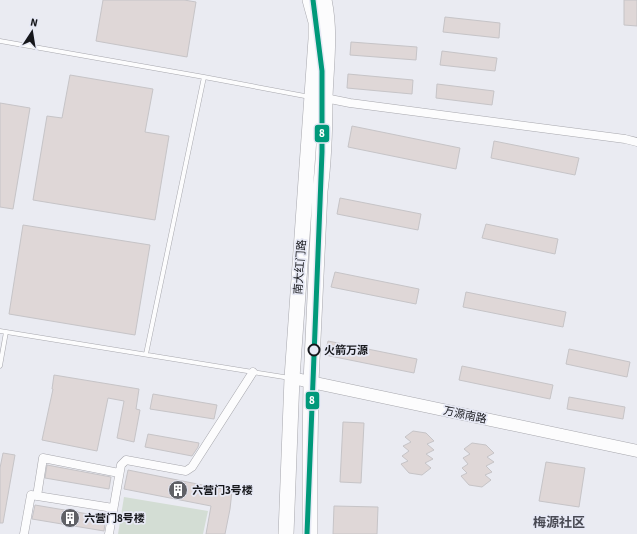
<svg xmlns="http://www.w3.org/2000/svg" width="637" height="534" viewBox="0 0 637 534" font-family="'Source Sans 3','Noto Sans SC',sans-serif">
	<rect width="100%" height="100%" fill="#eaebf2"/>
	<path fill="#d3ddd4" d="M124 497 208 511 203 534H118Z"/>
	<path fill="#dfd7d7" stroke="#c6c4c7" d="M103 0H184L196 2 187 57 96 41Z
		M624 0H637V26L624 25Z
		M445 17 500 23 499 38 443 32Z
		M351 42 417 47 416 60 350 55Z
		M442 51 497 58 495 71 440 65Z
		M348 74 413 80 412 94 347 88Z
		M70 75 153 89 145 132 169 136 155 220 33 200 47 116 62 118Z
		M437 84 494 91 492 105 436 98Z
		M0 103 30 108 13 209 0 207Z
		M352 126 460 148 456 169 348 147Z
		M494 141 579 158 575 175 491 158Z
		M340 198 421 214 418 230 337 214Z
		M486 224 558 239 555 254 482 238Z
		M23 225 150 245 135 335 9 314Z
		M335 272 419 289 416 304 331 287Z
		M466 292 566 312 563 327 463 307Z
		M328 341 417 359 414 373 325 355Z
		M569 349 630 362 627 377 566 364Z
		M462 366 553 385 550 399 459 380Z
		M54 375 139 389 136 409 140 410 134 442 117 438 124 401 108 398 97 451 42 440 53 389H52Z
		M153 394 217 405 214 419 150 409Z
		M569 397 625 407 623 419 567 409Z
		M343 422 364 423 361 483 340 482Z
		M413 431 426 433 434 441 427 444 434 450 426 454 433 459 425 463 431 468 422 475 409 473 401 464 408 461 402 456 409 451 403 446 411 442 405 437Z
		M148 434 199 443 198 447 192 456 145 447Z
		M472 443 486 445 494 453 487 457 494 462 486 466 492 472 485 475 491 480 482 487 469 485 461 476 467 473 462 468 468 464 463 458 470 454 464 449Z
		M3 453 15 455 3 523H0V468Z
		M546 462 585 468 579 507 539 501Z
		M47 465 111 477 109 489 45 478Z
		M128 470 232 491 230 509 225 534H206L211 506 124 489Z
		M35 505 106 517 104 531 32 519Z
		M334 506 378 507 377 534H333Z"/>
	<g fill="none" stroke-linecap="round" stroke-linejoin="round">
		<defs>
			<path id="lane" d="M0 41 204 77 146 354
				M204 77 310 97
				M0 331 290 378
				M0 366 6 332"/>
			<path id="street" d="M325 98 350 103 625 139 637 142
				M37 496 43 458 119 473
				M24 534 31 495 113 508
				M109 534 121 465 126 460 186 471 192 467 253 372"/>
			<path id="secondary" d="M292 378 637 451"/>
			<path id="highway" d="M286 534 292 378 316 39V22L310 0
				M310 534V451L311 382 320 191C324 160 325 129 325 98 326 66 331 32 324 0"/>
		</defs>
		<use href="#lane" stroke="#a7a7ad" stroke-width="5"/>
		<use href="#street" stroke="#a7a7ad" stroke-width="9"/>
		<use href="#secondary" stroke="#a7a7ad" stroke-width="13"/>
		<use href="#highway" stroke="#a7a7ad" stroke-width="16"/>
		<use href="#lane" stroke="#fcfcfd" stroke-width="4"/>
		<use href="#street" stroke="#fcfcfd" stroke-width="8"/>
		<use href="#secondary" stroke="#fcfcfd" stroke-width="12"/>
		<use href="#highway" stroke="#fcfcfd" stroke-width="15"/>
		<defs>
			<path id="metro-1" d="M307 534 322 152V71L313 0"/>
		</defs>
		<use href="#metro-1" stroke="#e7e9f5" stroke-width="8"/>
		<use href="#metro-1" stroke="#00997a" stroke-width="5"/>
	</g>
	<defs>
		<symbol id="building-disc" viewBox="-11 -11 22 22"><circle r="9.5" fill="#606166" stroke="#e7e9f5"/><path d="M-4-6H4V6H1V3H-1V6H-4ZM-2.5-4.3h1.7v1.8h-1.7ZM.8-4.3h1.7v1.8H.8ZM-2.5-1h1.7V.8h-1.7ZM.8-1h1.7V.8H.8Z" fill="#fff"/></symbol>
	</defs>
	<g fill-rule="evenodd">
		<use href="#building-disc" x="167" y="479" width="22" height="22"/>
		<use href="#building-disc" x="59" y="507" width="22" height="22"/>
	</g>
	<circle fill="#e7e9f5" stroke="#16171b" stroke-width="2" cx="314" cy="350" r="5.5"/>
	<g text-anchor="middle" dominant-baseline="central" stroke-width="3.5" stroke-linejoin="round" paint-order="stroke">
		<g font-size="11" fill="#16171b" stroke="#e7e9f5">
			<text transform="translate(300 267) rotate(-86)">南大红门路</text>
			<text transform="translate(465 415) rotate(12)">万源南路</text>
		</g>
		<g font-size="11" font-weight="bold" fill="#16171b" stroke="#e7e9f5" text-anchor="start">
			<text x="324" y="350">火箭万源</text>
		</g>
		<g font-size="11" font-weight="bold" fill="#16171b" stroke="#e7e9f5" text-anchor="start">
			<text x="192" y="490">六营门3号楼</text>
			<text x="84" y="518">六营门8号楼</text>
		</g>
		<g font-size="13" font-weight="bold" fill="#484953" stroke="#e7e9f5">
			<text x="559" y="523">梅源社区</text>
		</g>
	</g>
	<g stroke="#e7e9f5" stroke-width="1.5">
		<rect x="314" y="124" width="16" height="19" rx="4" fill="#00997a"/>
		<rect x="305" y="391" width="15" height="19" rx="4" fill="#00997a"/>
	</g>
	<g font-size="11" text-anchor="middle" font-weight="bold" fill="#fff">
		<text x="322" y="137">8</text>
		<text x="312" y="404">8</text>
	</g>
	<g transform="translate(32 32) rotate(12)" stroke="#e7e9f5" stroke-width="3" paint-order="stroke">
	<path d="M0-3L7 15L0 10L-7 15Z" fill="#16171b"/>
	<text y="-6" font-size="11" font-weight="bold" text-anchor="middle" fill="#16171b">N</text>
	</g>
</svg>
